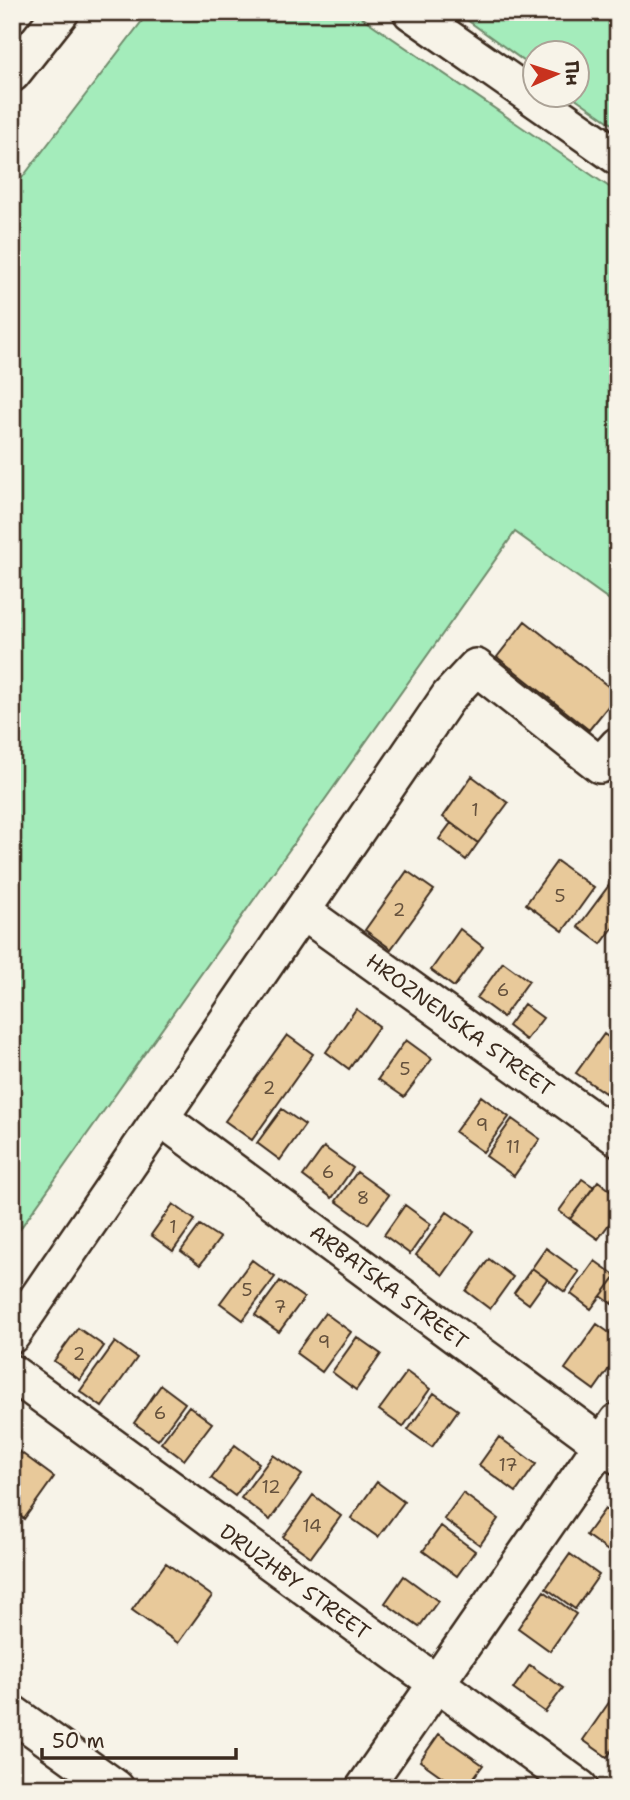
<svg xmlns="http://www.w3.org/2000/svg" width="630" height="1800" viewBox="0 0 630 1800" font-family="'Shantell Sans',sans-serif">
	<rect width="100%" height="100%" fill="#f7f3e8"/>
	<filter id="ink" filterUnits="userSpaceOnUse"><feTurbulence type="fractalNoise" baseFrequency=".0143" numOctaves="2"/><feDisplacementMap in="SourceGraphic" scale="14" xChannelSelector="R" yChannelSelector="G"/><feConvolveMatrix kernelMatrix="1 2 1 2 8 2 1 2 1" color-interpolation-filters="sRGB"/></filter>
	<g filter="url(#ink)">
		<path fill="#a4ecbb" stroke="#708b6c" stroke-width="2" d="M149 12H354L618 193V606L515 532 12 1240V191Z
			M456 12H618V128L571 95 578 94V52H536L535 69Z"/>
		<path fill="#e8c99a" stroke="#3b2a1e" stroke-width="2" d="M525 621 618 694 589 730 497 657Z
			M472 776 508 803 478 843 443 817Z
			M451 823 478 843 466 860 439 839Z
			M557 861 594 888 563 931 526 904Z
			M407 871 434 890 391 949 365 930Z
			M610 884 618 890V921L601 944 578 927Z
			M460 929 483 947 454 987 431 970Z
			M503 962 529 981 503 1017 477 998Z
			M524 1004 543 1018 526 1040 508 1026Z
			M356 1009 379 1026 349 1069 326 1052Z
			M604 1034 618 1044V1075L605 1093 576 1073Z
			M287 1035 313 1054 252 1140 225 1121Z
			M406 1040 432 1059 404 1097 378 1079Z
			M481 1096 509 1117 483 1152 455 1132Z
			M282 1109 305 1125 280 1160 257 1143Z
			M512 1119 540 1139 514 1176 486 1156Z
			M324 1147 353 1168 332 1198 303 1176Z
			M357 1172 389 1195 368 1224 336 1201Z
			M582 1179 594 1187 570 1219 559 1211Z
			M598 1181 618 1196V1212L598 1239 570 1219Z
			M173 1204 195 1220 173 1251 151 1235Z
			M405 1205 431 1224 410 1254 384 1235Z
			M447 1212 474 1231 443 1275 416 1255Z
			M200 1225 220 1238 200 1265 181 1251Z
			M546 1248 579 1272 565 1292 532 1268Z
			M489 1259 513 1277 490 1309 466 1291Z
			M252 1260 275 1277 243 1320 220 1303Z
			M595 1261 616 1276 591 1309 571 1294Z
			M532 1268 547 1279 529 1304 514 1293Z
			M616 1276 618 1295 612 1304 601 1296Z
			M280 1281 304 1298 279 1332 255 1315Z
			M325 1313 351 1332 322 1372 296 1353Z
			M597 1324 618 1339V1356L594 1390 565 1369Z
			M78 1328 104 1346 80 1380 54 1361Z
			M357 1337 381 1354 356 1390 332 1372Z
			M115 1342 137 1358 102 1407 80 1391Z
			M407 1372 430 1389 403 1427 379 1410Z
			M161 1385 185 1403 158 1440 134 1423Z
			M434 1393 458 1410 432 1447 408 1430Z
			M189 1406 212 1423 184 1460 161 1443Z
			M499 1437 536 1464 516 1492 479 1465Z
			M235 1445 259 1463 235 1496 211 1478Z
			M12 1446 54 1477 24 1519 12 1510Z
			M273 1455 302 1475 270 1520 241 1498Z
			M377 1482 404 1502 378 1537 351 1518Z
			M463 1493 498 1519 480 1545 444 1519Z
			M313 1495 341 1516 311 1557 283 1537Z
			M605 1509 618 1518V1558L586 1535Z
			M441 1526 475 1551 457 1576 423 1551Z
			M570 1554 599 1575 575 1609 546 1588Z
			M166 1563 212 1596 178 1643 132 1610Z
			M404 1576 438 1601 419 1627 385 1603Z
			M544 1591 576 1614 550 1651 518 1628Z
			M530 1665 563 1688 545 1712 513 1689Z
			M610 1701 618 1706V1742L607 1757 583 1740Z
			M439 1734 483 1765 466 1788H458L420 1761Z"/>
		<g fill="none" stroke-linecap="round" stroke-linejoin="round">
			<defs>
				<path id="minor" d="M411 12 618 157
					M12 74 61 12
					M302 911 618 1138
					M161 1118 618 1456
					M12 1335 449 696 476 667 600 765 618 745
					M12 1373 580 1788
					M12 1713 116 1788
					M364 1788 618 1421"/>
			</defs>
			<use href="#minor" stroke="#3b2a1e" stroke-width="40"/>
			<use href="#minor" stroke="#f7f3e8" stroke-width="35"/>
		</g>
	</g>
	<g text-anchor="middle" dominant-baseline="central" stroke-width="5" stroke-linejoin="round" paint-order="stroke">
		<g font-size="18" fill="#66523d">
			<text x="475" y="810">1</text>
			<text x="560" y="896">5</text>
			<text x="399" y="910">2</text>
			<text x="503" y="990">6</text>
			<text x="405" y="1069">5</text>
			<text x="269" y="1088">2</text>
			<text x="482" y="1125">9</text>
			<text x="513" y="1147">11</text>
			<text x="328" y="1172">6</text>
			<text x="363" y="1198">8</text>
			<text x="173" y="1227">1</text>
			<text x="247" y="1290">5</text>
			<text x="280" y="1307">7</text>
			<text x="324" y="1342">9</text>
			<text x="79" y="1354">2</text>
			<text x="160" y="1413">6</text>
			<text x="508" y="1465">17</text>
			<text x="271" y="1487">12</text>
			<text x="312" y="1526">14</text>
		</g>
		<g font-size="21" fill="#3b2a1e" stroke="#f7f3e8">
			<text transform="translate(460 1025) rotate(36)">HROZNENSKA STREET</text>
			<text transform="translate(389 1287) rotate(37)">ARBATSKA STREET</text>
			<text transform="translate(295 1582) rotate(36)">DRUZHBY STREET</text>
		</g>
	</g>
	<rect width="630" height="1800" fill="none" stroke="#f7f3e8" stroke-width="42"/>
	<rect x="21" y="21" width="588" height="1758" fill="none" stroke="#3b2a1e" stroke-width="2.5" filter="url(#ink)"/>
	<g transform="translate(556 74) rotate(87)"><circle r="33" fill="#f7f3e8" stroke="#aca397" stroke-width="2"/>
	<path d="M0-5L12 26L0 18L-12 26Z" fill="#c8321e"/>
	<text y="-10" font-size="19" font-weight="bold" text-anchor="middle" fill="#3b2a1e">Пн</text>
	</g>
	<path d="M42 1748v10h194v-10" fill="none" stroke="#3b2a1e" stroke-width="3.5"/>
	<text x="52" y="1748" font-size="21" fill="#3b2a1e" stroke="#f7f3e8" stroke-width="5" paint-order="stroke">50 m</text>
</svg>
